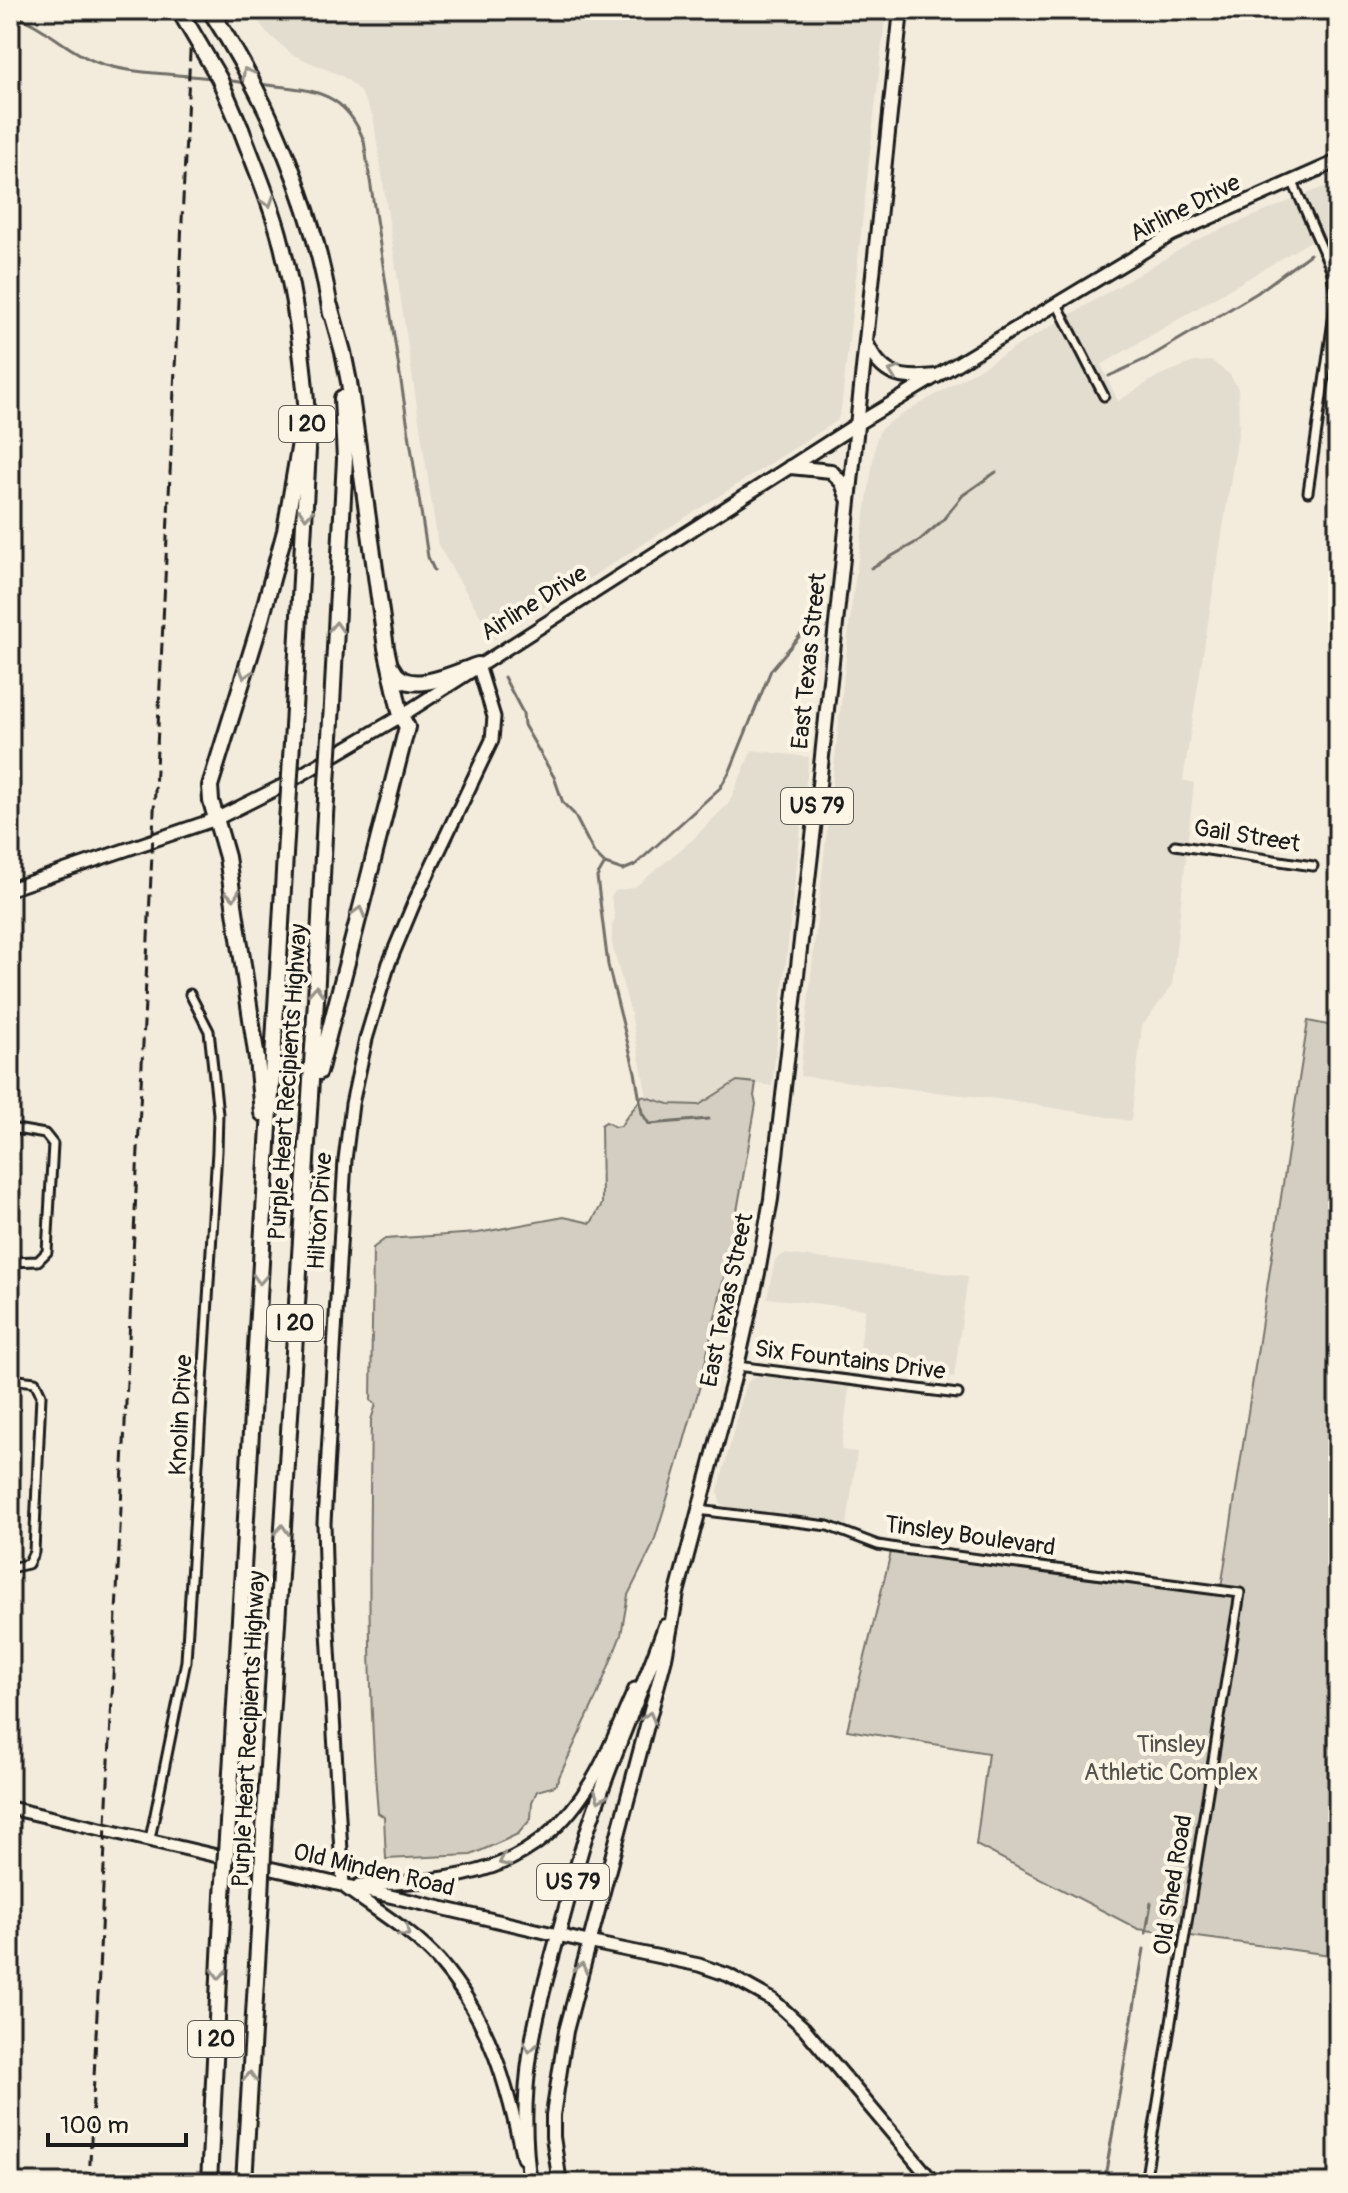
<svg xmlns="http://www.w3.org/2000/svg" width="1348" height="2193" viewBox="0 0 1348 2193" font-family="Pangolin,sans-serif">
	<rect width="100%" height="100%" fill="#f3ecdd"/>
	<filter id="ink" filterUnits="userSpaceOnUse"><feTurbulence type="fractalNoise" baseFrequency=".0125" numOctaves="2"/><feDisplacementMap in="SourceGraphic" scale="16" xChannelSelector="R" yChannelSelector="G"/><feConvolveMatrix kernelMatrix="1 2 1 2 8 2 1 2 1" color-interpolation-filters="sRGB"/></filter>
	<g filter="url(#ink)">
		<path fill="#e3ddcf" d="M250 10H886L841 410 837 421 494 639 438 545 373 116 361 93 350 82 342 76 293 55 267 33Z
			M1338 181V274L1321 235 1101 365 1118 401 1158 376 1194 362 1212 361 1230 375 1238 389 1239 428 1183 780 1194 783 1172 986 1142 1026 1131 1121 1005 1100 800 1076 853 593 876 441 880 430 888 423 1196 240Z
			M752 750 809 757 772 1086 737 1081 699 1105 669 1104 647 1097 631 1014 612 944V926L615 918 611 897 615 891 635 887 691 841 729 803Z
			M784 1254 968 1276 954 1377 858 1365 865 1309 767 1298 775 1260Z
			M759 1375 849 1388 841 1450 857 1452 847 1525 821 1519 727 1507 720 1503 718 1492 745 1386 752 1378Z"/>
		<path fill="#d3cec1" stroke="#78756e" stroke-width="2" d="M1308 1021 1338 1027V1956L1138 1929 976 1845 988 1753 847 1730 891 1552 1220 1595Z
			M737 1081 756 1083 754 1096 756 1104 731 1245 701 1382 675 1473 653 1545 628 1595 621 1635 596 1698 555 1786 537 1791 532 1802 531 1819 518 1834 505 1840 471 1855 386 1859 384 1817 378 1813C367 1683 369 1551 371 1420L376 1404 371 1401 373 1248 385 1239 478 1233 564 1217 591 1223 602 1204 601 1125 606 1122 615 1127 621 1126C627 1114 636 1108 642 1096L669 1104 699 1105Z"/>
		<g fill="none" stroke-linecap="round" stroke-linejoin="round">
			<path stroke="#716e68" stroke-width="3" d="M10 14C45 25 66 51 96 62 127 74 178 74 212 78
				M224 80 248 83
				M259 84C309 90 344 88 364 141L428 557 434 570
				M1109 376 1148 358 1257 293 1310 254
				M871 568 920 540 942 521 963 495 996 472
				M504 677 523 713 524 725 554 777 563 803 574 814 594 853 605 864 623 870 635 865 720 788 730 771 771 670 808 626
				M604 865 597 877 608 965 635 1072 642 1113 649 1124 709 1119
				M1146 1933 1151 1903
				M1104 2183 1144 1949"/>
			<defs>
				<path id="street" d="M1292 180 1331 269 1336 300 1308 492
					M1057 304 1104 396
					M1175 845 1313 866
					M10 1128 45 1134 53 1144 47 1252 38 1261 10 1262
					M737 1366 958 1394
					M10 1379 35 1382 41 1395 34 1552 28 1564 10 1568
					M698 1510 828 1526 878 1545 903 1549 1240 1593 1145 2183
					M150 1839 186 1661 217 1151 218 1114 209 1031 190 994"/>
				<path id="secondary" d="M10 889 216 819 280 787 401 716 857 424 1171 235 1338 161
					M10 1808 588 1942 699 1965 728 1975 773 2000 804 2028 934 2183
					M343 1885 326 1598 324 1523 345 1160 352 1104 366 1039 389 963 414 903 492 740 494 717 478 665
					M359 1885C461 1880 535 1876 593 1779 610 1751 621 1719 635 1689
					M346 1888C377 1911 413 1932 439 1961 491 2021 506 2082 523 2158"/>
				<path id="primary" d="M866 342C882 377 900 380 937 376
					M790 467 831 471 842 483 847 497
					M530 2183C516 2086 535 2017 561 1925 571 1890 579 1854 591 1820 613 1754 642 1691 665 1626
					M560 2183 553 2137V2115L566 2031 649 1718 665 1658 677 1593 737 1366 758 1273 771 1199 818 794 901 10"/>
				<path id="highway" d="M210 10C269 101 314 206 331 314
					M241 129C254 164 269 198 279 234 295 294 303 354 307 416
					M392 668C406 699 455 672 478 665
					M332 705 345 459 342 398
					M293 727 308 449
					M319 1072 407 727 401 716 386 648 349 382 343 352 330 306
					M262 1113 257 1059 227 857 211 801 210 786 259 627 285 531 306 407
					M228 1823 286 838
					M264 1831 316 1000 325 815
					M209 2183 223 1896
					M244 2183 261 1897"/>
			</defs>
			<use href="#street" stroke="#1c1c1c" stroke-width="13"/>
			<use href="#secondary" stroke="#1c1c1c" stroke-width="17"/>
			<use href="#primary" stroke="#1c1c1c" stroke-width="18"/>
			<use href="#highway" stroke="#1c1c1c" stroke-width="20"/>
			<use href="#street" stroke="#fcf5e5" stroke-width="7"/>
			<use href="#secondary" stroke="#fcf5e5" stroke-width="11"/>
			<use href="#primary" stroke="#fcf5e5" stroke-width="12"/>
			<use href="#highway" stroke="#fcf5e5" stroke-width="14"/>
			<path stroke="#1c1c1c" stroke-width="3" stroke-dasharray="12 6" stroke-linecap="butt" d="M89 2183 192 10"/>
			<defs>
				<path id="highway-bridge" d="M179 10 219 78 241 129
					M325 815 332 705
					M286 838 293 727
					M223 1896 228 1823
					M261 1897 264 1831"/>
			</defs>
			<use href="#highway-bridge" stroke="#1c1c1c" stroke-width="20" stroke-linecap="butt"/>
			<use href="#highway-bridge" stroke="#fcf5e5" stroke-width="14"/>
		</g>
		<defs><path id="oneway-chevron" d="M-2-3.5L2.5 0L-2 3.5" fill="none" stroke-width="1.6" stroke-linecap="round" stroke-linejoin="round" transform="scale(2)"/></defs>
		<g stroke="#97938b">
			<use href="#oneway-chevron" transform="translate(247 73) rotate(-119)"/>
			<use href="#oneway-chevron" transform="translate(268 202) rotate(71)"/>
			<use href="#oneway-chevron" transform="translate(894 372) rotate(-159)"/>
			<use href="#oneway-chevron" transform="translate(306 514) rotate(93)"/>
			<use href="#oneway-chevron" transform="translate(336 627) rotate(-87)"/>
			<use href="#oneway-chevron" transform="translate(245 673) rotate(107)"/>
			<use href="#oneway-chevron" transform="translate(233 895) rotate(82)"/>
			<use href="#oneway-chevron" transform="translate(359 912) rotate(-75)"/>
			<use href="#oneway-chevron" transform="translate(316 991) rotate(-87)"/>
			<use href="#oneway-chevron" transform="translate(260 1279) rotate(93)"/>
			<use href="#oneway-chevron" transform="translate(282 1530) rotate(-87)"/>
			<use href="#oneway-chevron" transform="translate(649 1717) rotate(-75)"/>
			<use href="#oneway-chevron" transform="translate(600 1797) rotate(110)"/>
			<use href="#oneway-chevron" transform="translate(504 1861) rotate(155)"/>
			<use href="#oneway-chevron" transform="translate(405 1932) rotate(40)"/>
			<use href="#oneway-chevron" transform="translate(581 1968) rotate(-76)"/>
			<use href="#oneway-chevron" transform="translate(219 1974) rotate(93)"/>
			<use href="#oneway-chevron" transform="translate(530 2047) rotate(99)"/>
			<use href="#oneway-chevron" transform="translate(250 2077) rotate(-87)"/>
		</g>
	</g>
	<g text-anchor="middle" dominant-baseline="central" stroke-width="8" stroke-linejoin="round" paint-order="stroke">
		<g fill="#fcf5e5" stroke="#5f5d58" stroke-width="2">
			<rect x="279" y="406" width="56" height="36" rx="6"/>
			<rect x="781" y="788" width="72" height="36" rx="6"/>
			<rect x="267" y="1305" width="56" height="36" rx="6"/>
			<rect x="537" y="1864" width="72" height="36" rx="6"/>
			<rect x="188" y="2021" width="56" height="36" rx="6"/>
		</g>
		<g font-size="22" font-weight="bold" fill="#1c1c1c">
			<text x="307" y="424">I 20</text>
			<text x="817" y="806">US 79</text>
			<text x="295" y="1323">I 20</text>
			<text x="573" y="1882">US 79</text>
			<text x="216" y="2039">I 20</text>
		</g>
		<g font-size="24" fill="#1c1c1c" stroke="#fcf5e5">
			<text transform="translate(1185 208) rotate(-27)">Airline Drive</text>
			<text transform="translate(534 603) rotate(-32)">Airline Drive</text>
			<text transform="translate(809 661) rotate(-84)">East Texas Street</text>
			<text transform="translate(1247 836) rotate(9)">Gail Street</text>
			<text transform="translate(288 1082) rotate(-86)">Purple Heart Recipients Highway</text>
			<text transform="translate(320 1211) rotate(-86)">Hilton Drive</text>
			<text transform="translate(727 1300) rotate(-78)">East Texas Street</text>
			<text transform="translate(850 1360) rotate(7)">Six Fountains Drive</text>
			<text transform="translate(181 1415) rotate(-87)">Knolin Drive</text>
			<text transform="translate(970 1536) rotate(8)">Tinsley Boulevard</text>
			<text transform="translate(249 1729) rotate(-87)">Purple Heart Recipients Highway</text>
			<text transform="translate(374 1870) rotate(13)">Old Minden Road</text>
			<text transform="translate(1173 1885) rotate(-81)">Old Shed Road</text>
		</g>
		<g font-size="24" fill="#53514e" stroke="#fcf5e5">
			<text x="1171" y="1744">Tinsley<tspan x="1171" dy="28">Athletic Complex</tspan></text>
		</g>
	</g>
	<rect width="1348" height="2193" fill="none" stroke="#fcf5e5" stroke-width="40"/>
	<rect x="20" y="20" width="1308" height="2153" fill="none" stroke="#1c1c1c" stroke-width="3" filter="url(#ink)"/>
	<path d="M48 2133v12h138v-12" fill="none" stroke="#1c1c1c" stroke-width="4"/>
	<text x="60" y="2133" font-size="24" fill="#1c1c1c" stroke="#fcf5e5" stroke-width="6" paint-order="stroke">100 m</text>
</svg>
